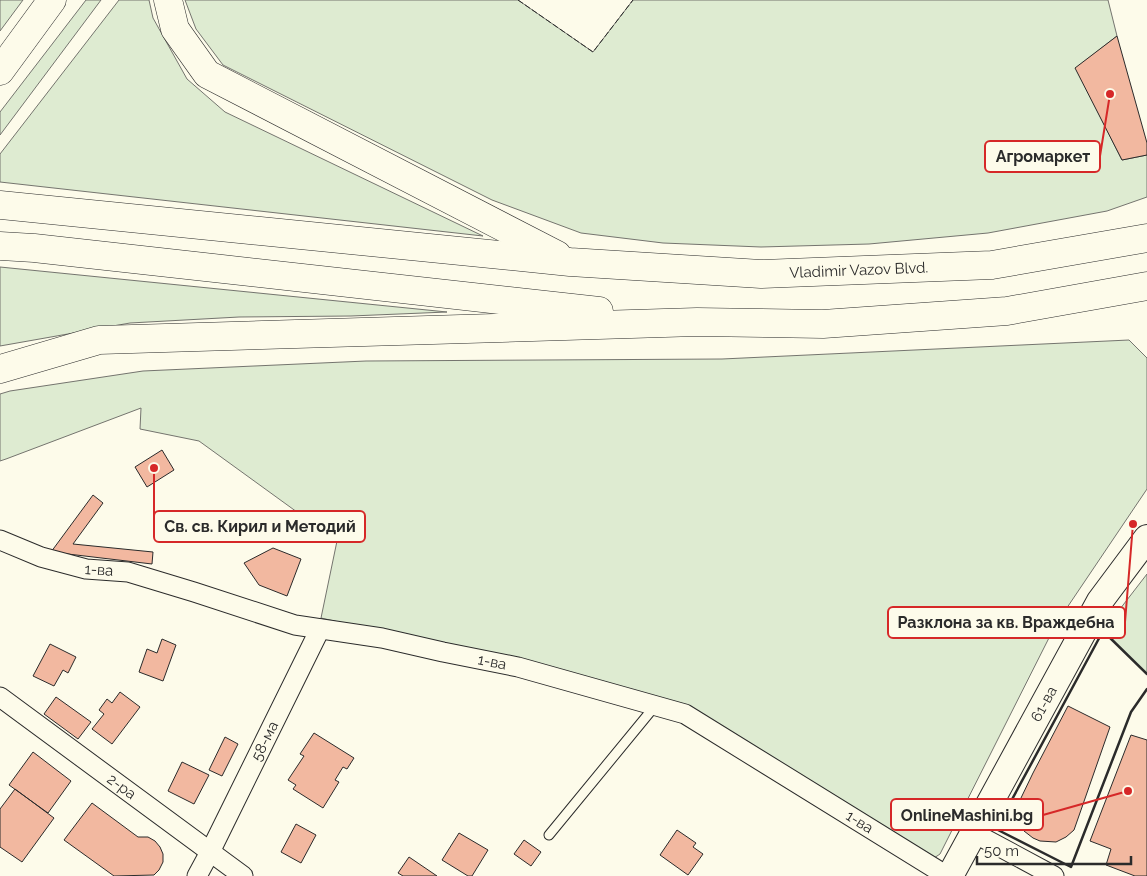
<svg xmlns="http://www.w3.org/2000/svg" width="1147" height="876" viewBox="0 0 1147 876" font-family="Raleway,sans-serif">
	<rect width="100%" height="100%" fill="#fdfbea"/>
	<path fill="#deebd1" stroke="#74746e" d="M0 0H23L0 31Z
		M86 0H101L0 135V112Z
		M119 0H149L153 18 187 79 225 112 483 236 0 182V154Z
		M185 0H518L593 52 633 0H1108L1117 36 1076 68 1122 160 1147 155V197L1107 211 988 233 869 244 761 247 663 243 581 233 492 200 223 65 196 29Z
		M0 267 447 312 351 316 239 317 130 323 0 346Z
		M1129 340 1147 358V489L1056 624 940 854 931 860 700 716 606 682 321 618 337 541 199 441 140 429 141 408 6 459 0 461V394L10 391 143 371 366 361 722 359Z
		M1147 574V674L1103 631Z"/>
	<path fill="#f2b8a0" stroke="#2b2b2b" d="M1117 36 1147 143V155L1122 160 1075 68Z
		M162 450 174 470 147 487 135 467Z
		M93 495 103 503 73 544 153 552 152 564 51 552Z
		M273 548 301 559 287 596 259 585 244 563Z
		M162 639 176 645 163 681 139 672 147 649 157 653Z
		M50 644 76 657 68 673 63 670 54 686 33 676Z
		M120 692 140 707 112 744 92 729 104 714 99 710 107 699 112 703Z
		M56 697 91 722 78 739 44 714Z
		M1068 706 1110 727 1074 830 1066 837 1056 842 1040 841 1033 838 1024 831 1018 818V807L1020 800 1033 773Z
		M314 733 354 758 347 769 343 767 335 780 339 782 323 808 293 789 296 785 288 780 304 756 300 754Z
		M1131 735 1147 740V876H1135L1106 865 1111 849 1090 841Z
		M225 737 238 744 222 776 209 770Z
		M33 752 71 781 48 813 9 785Z
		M182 762 209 775 194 804 168 791Z
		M15 789 54 818 22 862 0 847V809Z
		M92 803 138 837H148L155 841 160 847 163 854V862L159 870 154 875 114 876 64 840Z
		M296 824 316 835 301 863 281 852Z
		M677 830 696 843 693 847 703 854 688 875 660 855Z
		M459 833 488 850 472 876H468L442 860Z
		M524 840 541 852 531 866 514 854Z
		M409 857 437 876H403L398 873Z"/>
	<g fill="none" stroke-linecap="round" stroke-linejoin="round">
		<defs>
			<path id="lane" d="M549 835 655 706"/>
			<g id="street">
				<path id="s1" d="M0 540 41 557 86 569 128 572 194 592 295 625 382 638 443 652 518 667 685 714 947 876"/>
				<path id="s2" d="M0 697 243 876"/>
				<path d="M974 833 1054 876"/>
				<path id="s3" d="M197 876 210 852 320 629"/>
			</g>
			<g id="secondary">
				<path id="s4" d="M950 876 1100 601 1147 538"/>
			</g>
			<g id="primary">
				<path d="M168 0 175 29 207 74 557 255"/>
				<path d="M0 71 52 0"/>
				<path id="s5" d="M0 205 570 262 761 274 992 265 1147 238"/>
				<path d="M0 246 34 248 599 311"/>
				<path d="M0 369 99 340 697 322 823 324 1007 311 1147 286"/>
			</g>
		</defs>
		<use href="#lane" stroke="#2b2b2b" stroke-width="11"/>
		<use href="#street" stroke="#2b2b2b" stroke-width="21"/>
		<use href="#secondary" stroke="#2b2b2b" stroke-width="28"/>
		<use href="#primary" stroke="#2b2b2b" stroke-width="29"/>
		<use href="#lane" stroke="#fdfbea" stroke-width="9"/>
		<use href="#street" stroke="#fdfbea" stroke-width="19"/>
		<use href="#secondary" stroke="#fdfbea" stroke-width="26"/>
		<use href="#primary" stroke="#fdfbea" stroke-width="28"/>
		<path stroke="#2b2b2b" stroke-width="1" stroke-dasharray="6 2.5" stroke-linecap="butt" d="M518 0 593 52 633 0"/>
		<path stroke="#2b2b2b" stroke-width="2.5" d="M1147 674 1103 631 996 829 1071 867 1131 712 1147 689"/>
	</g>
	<g text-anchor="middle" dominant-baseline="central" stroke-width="4" stroke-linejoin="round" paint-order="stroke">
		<g font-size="15" fill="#2b2b2b" stroke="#fdfbea">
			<text stroke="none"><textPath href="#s5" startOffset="862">Vladimir Vazov Blvd.</textPath></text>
			<text stroke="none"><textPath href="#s1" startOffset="104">1-ва</textPath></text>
			<text stroke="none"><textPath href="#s1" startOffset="509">1-ва</textPath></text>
			<text stroke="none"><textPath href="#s4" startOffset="196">61-ва</textPath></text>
			<text stroke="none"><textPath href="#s3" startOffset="151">58-ма</textPath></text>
			<text stroke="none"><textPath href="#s2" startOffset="151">2-ра</textPath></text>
			<text stroke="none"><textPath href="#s1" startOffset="914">1-ва</textPath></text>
		</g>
	</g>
	<path fill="none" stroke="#d62828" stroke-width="2" d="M1110 94L1100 156M154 468L154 526M1133 524L1125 622M1128 791L1043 815"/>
	<g fill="#d62828" stroke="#fdfbea" stroke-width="2">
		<circle cx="1110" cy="94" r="5"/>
		<circle cx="154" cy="468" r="5"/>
		<circle cx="1133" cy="524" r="5"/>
		<circle cx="1128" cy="791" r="5"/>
	</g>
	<g fill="#fdfbea" stroke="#d62828" stroke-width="2">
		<rect x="985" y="141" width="115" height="31" rx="5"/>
		<rect x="154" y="511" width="211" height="31" rx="5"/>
		<rect x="888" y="607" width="237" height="31" rx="5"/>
		<rect x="891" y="799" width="152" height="31" rx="5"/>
	</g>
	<g font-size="16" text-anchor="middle" font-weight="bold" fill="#2b2b2b">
		<text x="1043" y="162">Агромаркет</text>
		<text x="260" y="532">Св. св. Кирил и Методий</text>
		<text x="1006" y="628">Разклона за кв. Враждебна</text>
		<text x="967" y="821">ОnlineMashini.bg</text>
	</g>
	<path d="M977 856v8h154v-8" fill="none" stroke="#2b2b2b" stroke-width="2.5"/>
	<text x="984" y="856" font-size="15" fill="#2b2b2b" stroke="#fdfbea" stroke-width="4" paint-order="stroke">50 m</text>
</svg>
